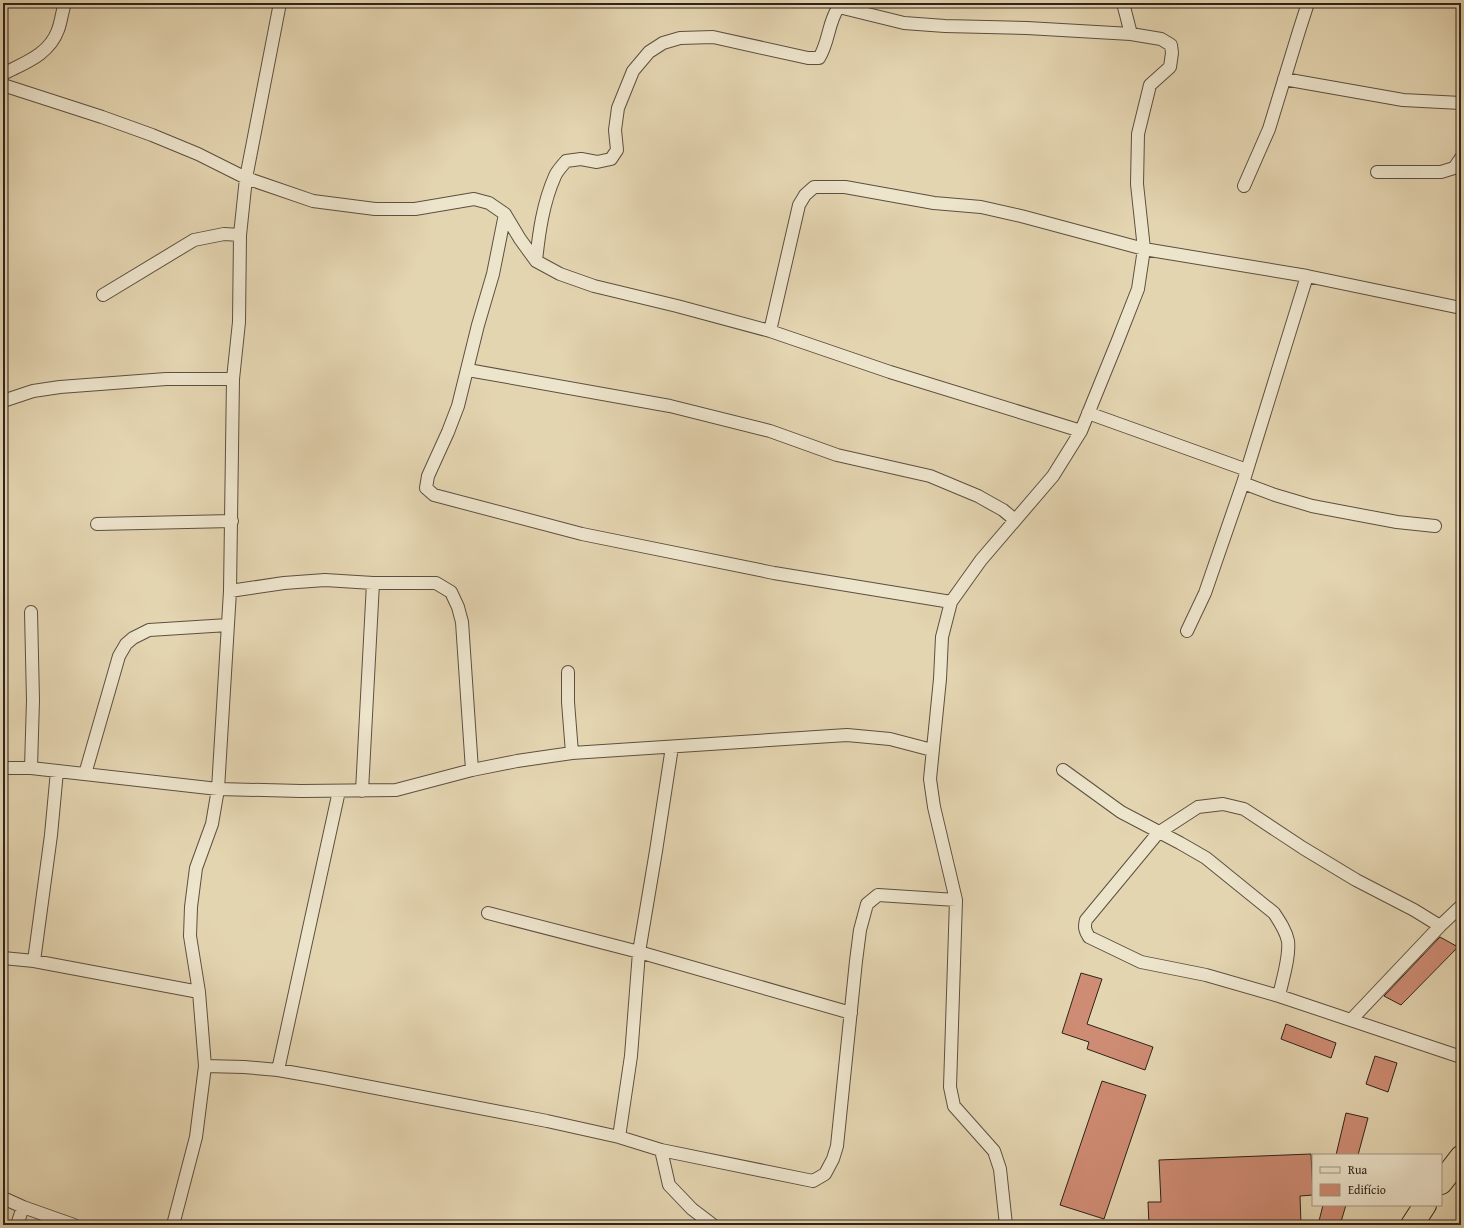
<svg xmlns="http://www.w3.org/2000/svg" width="1464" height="1228" viewBox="0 0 1464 1228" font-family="'Gentium Book Plus',serif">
	<rect width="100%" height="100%" fill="#e4d5b1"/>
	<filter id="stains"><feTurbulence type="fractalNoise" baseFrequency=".005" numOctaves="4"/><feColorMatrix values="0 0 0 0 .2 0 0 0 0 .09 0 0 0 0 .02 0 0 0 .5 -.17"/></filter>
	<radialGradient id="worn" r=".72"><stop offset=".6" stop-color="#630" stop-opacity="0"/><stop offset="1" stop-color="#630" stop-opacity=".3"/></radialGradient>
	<path fill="#cf8c74" stroke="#2f231b" d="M1440 937 1458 947 1401 1005 1384 996Z
		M1081 973 1102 979 1087 1024 1153 1047 1145 1070 1087 1049 1089 1042 1062 1033Z
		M1286 1024 1336 1043 1331 1058 1281 1039Z
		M1375 1056 1397 1063 1388 1092 1366 1084Z
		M1102 1081 1146 1095 1104 1219 1060 1205Z
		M1346 1113 1368 1118 1358 1155H1336Z
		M1311 1154 1313 1195 1300 1196 1301 1225H1149L1148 1202H1161L1159 1160Z
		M1323 1205H1346L1340 1225H1318Z"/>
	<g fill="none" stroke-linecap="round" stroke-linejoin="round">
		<defs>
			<path id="street" d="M3 74C24 63 49 55 58 30 61 22 62 12 65 3
				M1284 79 1403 100 1461 103
				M3 85 102 117 152 135 198 154 246 178 313 201 375 209H415L474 199 489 203 505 214 520 239 536 261 560 274 594 286 677 306 770 331 890 372 1081 431
				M1377 172H1441L1454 168 1461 158
				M1244 186 1269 129 1299 31 1308 3
				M505 214 493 274 478 325 458 406 448 432 428 476 426 488 434 495 582 534 774 573 951 602
				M536 261C539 232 543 203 555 176 557 171 562 166 566 161L581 159 597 162 611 159 617 150 615 130 618 108 633 71 649 52 663 43 680 38 713 37 808 58H819C829 42 828 23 838 8H843L904 23 945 26 1027 28 1131 34
				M103 295 194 240 224 234 240 235
				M770 331 799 205 805 195 814 187H845L934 203 981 207 1021 216 1144 249 1307 276 1461 308
				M468 370 670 406 770 431 837 455 930 476 978 496 1003 510 1015 520
				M3 401 33 391 60 387 166 379H233
				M1088 413 1247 470
				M1243 483 1275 495 1312 506 1397 522 1435 526
				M97 524 232 521
				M230 591 284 583 325 580 373 583H436L451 592 458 607 462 622 472 770
				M1187 631 1205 593 1243 483 1307 276
				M568 672V702L572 753
				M3 768H31L218 789 301 791 396 790 472 770 517 761 572 753 847 735 890 739 932 750
				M31 768 33 700 31 612
				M1063 770 1121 812 1180 843 1206 858 1274 913C1280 922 1286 931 1288 941 1290 957 1282 981 1279 996L1461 1057
				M85 774 119 656 126 644 133 638 149 630 228 625
				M362 791 373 583
				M488 913 639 952 851 1013
				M3 958 34 961 199 992
				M34 961 51 835 57 771
				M1279 996 1206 975 1141 962 1089 937C1085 931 1084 927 1086 920L1158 833 1198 807 1223 804 1244 809 1303 848 1356 880 1414 910 1440 926
				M1351 1020 1440 926 1461 906
				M205 1066 244 1067 278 1070 324 1078 547 1121 619 1137 631 1056 639 952 656 851 672 747
				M278 1070 339 791
				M619 1137 661 1150 669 1185 692 1209 713 1225
				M661 1150 813 1181 825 1174 833 1159 837 1146 856 961 860 930 867 904 878 895 956 900
				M3 1198 23 1207 74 1225
				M17 1225 23 1207
				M173 1225 196 1137 205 1066 199 992 190 936 191 907 196 868 212 824 218 789 230 591 233 379 239 322 240 235 246 178 280 3
				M1006 1225 1000 1169 994 1151 954 1106 950 1087 956 900 934 807 930 779 940 679 942 637 951 602 981 560 1053 476 1081 431 1118 340 1138 289 1144 249 1137 184 1138 134 1150 85 1170 67 1172 53 1171 45 1161 39 1131 34 1123 3"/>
			<path id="highway" d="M1441 1183 1461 1157
				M1412 1225 1425 1205"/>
		</defs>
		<use href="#street" stroke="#5c5040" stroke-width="14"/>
		<use href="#highway" stroke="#2f231b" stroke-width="24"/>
		<use href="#street" stroke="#ede4cc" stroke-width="12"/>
		<use href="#highway" stroke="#e4d5b1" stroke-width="22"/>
	</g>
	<rect width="1464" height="1228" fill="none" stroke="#e4d5b1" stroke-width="16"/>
	<rect x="4" y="4" width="1456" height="1220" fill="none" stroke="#2f231b" stroke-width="2"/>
	<rect x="8" y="8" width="1448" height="1212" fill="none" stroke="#2f231b"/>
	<rect x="1312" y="1154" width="130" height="52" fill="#ede4cc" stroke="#a19785"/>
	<rect x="1320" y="1167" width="20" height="6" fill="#ede4cc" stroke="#a19785"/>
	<text x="1348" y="1174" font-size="12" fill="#2f231b">Rua</text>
	<rect x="1320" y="1184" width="20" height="12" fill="#cf8c74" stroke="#a19785"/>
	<text x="1348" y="1194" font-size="12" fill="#2f231b">Edifício</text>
	<rect width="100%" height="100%" filter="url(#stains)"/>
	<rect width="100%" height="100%" fill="url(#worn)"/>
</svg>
